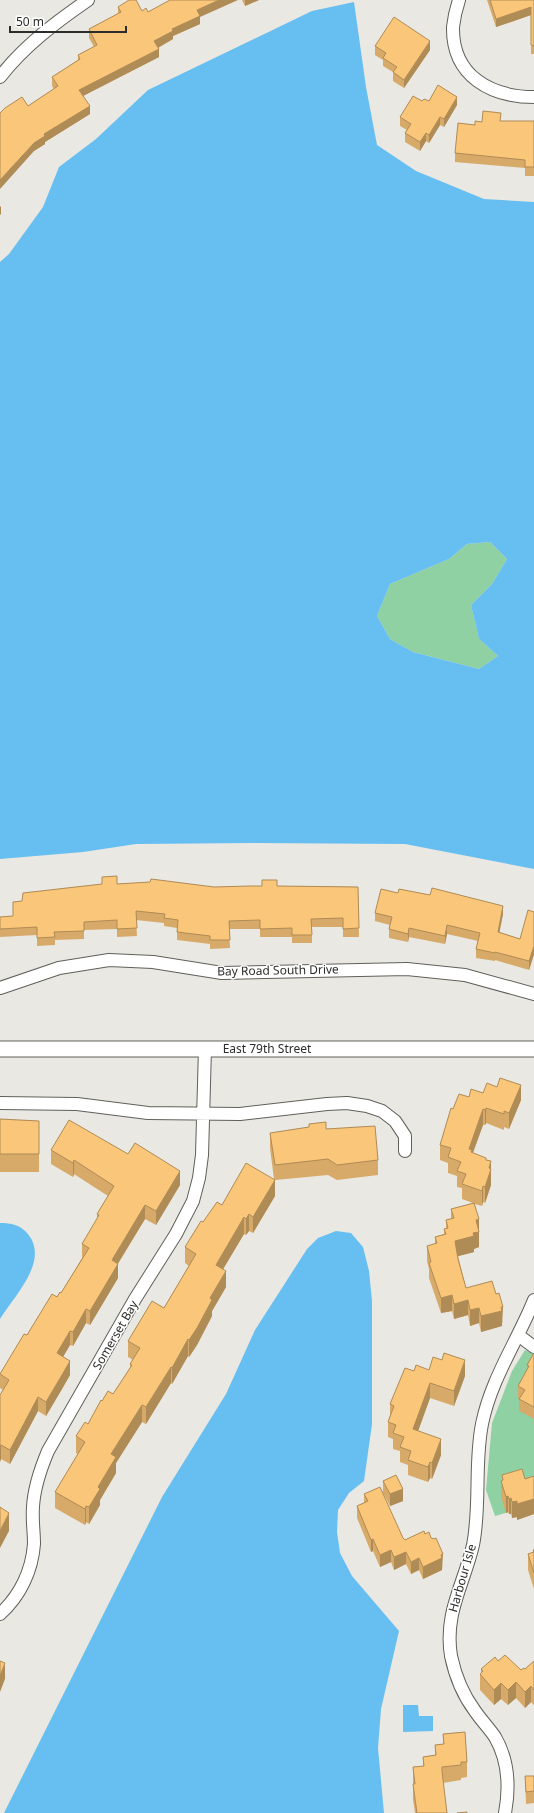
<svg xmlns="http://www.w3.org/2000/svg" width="534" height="1813" viewBox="0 0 534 1813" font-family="'Noto Sans',sans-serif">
	<rect width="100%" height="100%" fill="#e9e8e2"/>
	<path fill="#8fd1a2" d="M490 542 507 559 492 584 471 605 479 639 498 656 479 669 413 652 390 639 377 616 390 584 449 559 467 544Z
		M525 1350 534 1354V1505L495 1516 486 1490 492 1423 512 1371Z"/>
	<path fill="#67bef0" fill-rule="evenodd" d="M354 2 366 87 377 145 416 171 484 199 534 202V869L405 844 252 843 136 844 83 852 0 859V262L9 254 43 207 59 167 96 139 148 90 312 11ZM490 542 507 559 492 584 471 605 479 639 498 656 479 669 413 652 390 639 377 616 390 584 449 559 467 544Z
		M0 1223C11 1223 20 1225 27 1233 51 1260 14 1296 0 1319Z
		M336 1231 351 1233 363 1247 369 1271 372 1301V1424L364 1481 349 1493 338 1510 337 1532 340 1553 352 1576 399 1631 381 1709 378 1748 384 1813H4L162 1497 226 1394 255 1330 307 1249 318 1238Z
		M403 1705H418L419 1716H433V1731L403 1732Z"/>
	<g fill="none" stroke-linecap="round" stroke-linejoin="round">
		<defs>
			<path id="minor" d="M459 0C456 9 454 18 453 27 452 76 491 97 534 97
				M0 77C24 46 56 22 88 0
				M0 988 59 968 109 960 153 962 222 973 407 969 465 975 534 994
				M0 1103 77 1104 148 1113 240 1114 327 1104 347 1103 367 1106 382 1111 395 1121 405 1136V1151
				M518 1335 534 1347
				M0 1614C20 1596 32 1571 34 1544 34 1532 32 1520 33 1507 34 1488 40 1470 48 1451L135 1299 176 1234 193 1201 199 1178 202 1155 205 1048
				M505 1813C510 1786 509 1761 495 1737 489 1728 481 1720 475 1711 463 1695 455 1675 451 1656 444 1613 464 1584 473 1545 481 1505 474 1464 482 1424 491 1379 517 1342 534 1300"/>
			<path id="tertiary" d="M0 1049H534"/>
		</defs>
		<use href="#minor" stroke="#60605a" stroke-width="14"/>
		<use href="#tertiary" stroke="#60605a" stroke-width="17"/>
		<use href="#minor" stroke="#fff" stroke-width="12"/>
		<use href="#tertiary" stroke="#fff" stroke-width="15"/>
	</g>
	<path fill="#d7aa69" d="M242 0H259L245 6Z
		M487 0H534V54H531V15L496 27Z
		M118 7 148 12 200 17V24L173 36V39L158 48 159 57 83 96 90 114 45 142V144L34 151 28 106 54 89 52 86V77L78 60V55L94 47 89 38V29L118 14Z
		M375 46 430 50 404 88 393 81V72L383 66V60L375 55Z
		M422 101H429L457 105 444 127 440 125 429 143 426 141 420 151 405 142V133L407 130 400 126V117Z
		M501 121H534V176H525V168L455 162V153L475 125 482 122Z
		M117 884 214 887 277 886 358 887 359 937H343V927H312V943H292V937H260V929H229L230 948 210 949V944L177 940V928L164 926V923L136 920 137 936 117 937V929L84 930V939L55 940V945L37 946V935L0 937V917L13 916V902L22 901Z
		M534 912V954L529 970 495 960V961L476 958V949L478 941 447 934 445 944 409 937 408 942 389 938V929L390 925 375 921V913L503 914 499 932 520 939Z
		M483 1093 521 1100 509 1129 504 1127V1130L486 1123 485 1125H483L473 1153 486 1160 491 1169V1185L485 1203 483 1202 482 1206 475 1204 479 1247 474 1249V1252L458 1256 466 1288 503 1322H502V1326L481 1332 479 1323 470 1326 468 1315 454 1319 452 1311 441 1313 429 1278V1269L427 1261V1246L435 1244V1237L444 1234V1229H446V1220L451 1219V1209L473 1203 462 1199V1188L457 1187V1176L448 1173V1163L440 1160V1145L453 1109 469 1097Z
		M0 1119 39 1121V1172H0Z
		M326 1129 378 1160V1175L337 1180 328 1175 275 1180V1196L253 1233 249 1231 246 1235 244 1234 223 1269 226 1287 212 1311V1316L197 1345 189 1357 188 1356 172 1384 171 1383 146 1424 142 1422 116 1463V1473L100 1500V1505L89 1524 86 1522 85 1525 55 1508V1492L78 1454 76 1453V1436L88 1424 102 1401 113 1394 130 1368V1364L133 1360 128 1357V1341L164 1308 189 1266 185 1263V1247L203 1222 222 1205 274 1179 270 1148V1133Z
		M51 1150 180 1185 156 1225 145 1219 118 1264V1278L90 1325 86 1323 73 1346 70 1345 63 1357 70 1375 62 1389 46 1416 38 1411 10 1464 1 1459 0 1462V1395L3 1390 0 1388V1374L27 1335 57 1297 61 1293 82 1258V1244L97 1219V1214L108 1196 74 1174 73 1177 51 1164Z
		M534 1353V1424L533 1418 519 1411V1399L518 1398V1386L527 1370V1365Z
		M429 1370 465 1376 454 1406 430 1398 418 1431 441 1455 432 1479 430 1478 428 1482 408 1475V1465L400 1462V1451L393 1449V1439L388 1437V1422L390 1415V1404L414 1371Z
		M502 1475 525 1479 534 1476V1514L517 1520V1517L512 1518 511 1514H509L508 1512 506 1513 501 1497V1481H502Z
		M383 1481 403 1501 390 1506 383 1493Z
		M364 1494 405 1540 443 1566H442V1570L423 1579 419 1570 411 1574 406 1564 394 1570 391 1562 380 1567 373 1551 371 1552 357 1518V1506L364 1503Z
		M533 1550H534V1589L528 1570V1554L533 1552Z
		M498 1661 521 1670 525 1669 534 1661V1705L531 1702 525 1708 516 1698 508 1705 501 1699 494 1705 480 1690V1674L481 1673V1669Z
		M443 1734 467 1762V1777L461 1778V1780L443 1783 447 1813H415L413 1800V1767L423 1766V1757L435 1755V1745L443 1744Z
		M525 1776H534V1803L526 1804Z"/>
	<path fill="#af8b55" d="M219 0H238L200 17V24L173 36V39L154 50V41L197 10Z
		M245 0H259L245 6Z
		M531 7V15L496 27V19Z
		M430 41V50L404 88V80Z
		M159 49V57L79 98V90Z
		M457 97V105L444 127V119Z
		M90 106V114L45 142V144L34 151 0 189V180L34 143 44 134Z
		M440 117V125L429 143V135Z
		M426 133V141L420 151V142Z
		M1 206V214L0 215V207Z
		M503 906V914L498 940V932Z
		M447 925V934L445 944V936Z
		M409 928V937L408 942V934Z
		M534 946V954L529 970V961Z
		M521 1085V1100L509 1129V1113Z
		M486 1108V1123L485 1125V1110Z
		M483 1109V1125L472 1155 469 1149Z
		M74 1160V1174L73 1177V1163Z
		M491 1161V1185L485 1203V1187L489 1168Z
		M180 1171V1185L156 1225V1211Z
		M275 1180V1196L253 1233V1217Z
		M483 1186V1202L482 1206V1191Z
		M145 1205V1219L115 1268 118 1264V1278L90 1325V1311L112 1260Z
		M249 1214V1231L246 1235V1219Z
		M244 1217V1234L216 1281V1265Z
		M479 1219V1247L474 1249V1252L455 1257V1241L473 1233 476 1220Z
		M226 1271V1287L212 1311V1316L197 1345 189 1357V1340L210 1298Z
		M452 1295V1311L441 1313V1298Z
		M468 1300V1315L454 1319V1304Z
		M503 1307 502 1326 481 1332V1316Z
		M479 1308V1323L470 1326V1310Z
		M86 1309V1323L73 1346V1332Z
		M70 1331V1345L57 1367V1353Z
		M188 1339V1356L172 1384V1368Z
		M465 1360V1376L454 1406V1391Z
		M70 1361V1375L62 1389 46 1416V1402Z
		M171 1367V1383L146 1424V1407Z
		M430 1383V1398L413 1445V1429Z
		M38 1397V1411L10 1464V1450Z
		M142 1405V1422L116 1463V1473L100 1500V1505L89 1524V1507L98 1487 111 1454Z
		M441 1439V1455L432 1479V1463Z
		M1 1445V1459L0 1462V1448Z
		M430 1462V1478L428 1482V1467Z
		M403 1489V1501L390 1506V1494Z
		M508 1496V1512L506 1513V1497Z
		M511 1498V1514H509V1499Z
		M534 1499V1514L517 1520V1504Z
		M517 1501V1517L512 1518V1502Z
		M86 1506V1522L85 1525V1509Z
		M9 1513V1531L0 1548V1531Z
		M373 1539V1551L371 1552V1540Z
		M391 1550V1562L380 1567V1555Z
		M406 1552V1564L394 1570V1557Z
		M443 1554 442 1570 423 1579V1567L441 1555Z
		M419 1558V1570L411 1574V1562Z
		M5 1663V1679L0 1692V1676Z
		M516 1682V1698L508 1705V1690Z
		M501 1683V1699L494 1705V1690Z
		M531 1686V1702L525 1708V1692Z"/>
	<path fill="#fac67a" stroke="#af8b55" d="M129 0H136L142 11 146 8 148 12 170 0H219L197 10 200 16 172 29 173 31 154 41 159 49 79 90 90 106 44 134 45 136 34 143 0 180V113L5 108 22 97 28 106 58 86 52 77 80 59 78 55 97 45 89 29 121 12 118 7Z
		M490 0H534V46L531 45V7L496 19Z
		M394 17 430 41 404 80 393 72 397 67 383 58 386 53 375 46Z
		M438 85 457 97 444 119 440 117 429 135 426 133 420 142 405 133 411 124 400 117 413 96 422 101 424 99 429 101Z
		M483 111 501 113 500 121H534V167H525V160L455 153 458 123 475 125V121L482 122Z
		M117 876V884L150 882 151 879 214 887 250 886H262V880H277V886L358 887 359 928 343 929V918L311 919 312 935H292V928L260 929V920L229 921 230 940H210V936L177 932 178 920 164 918 165 914 136 911 137 928 117 929V920L84 922V931L54 932 55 937 37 938V927L0 929V917L13 916V902L22 901 23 893 102 884V877Z
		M432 888 503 906 498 932 520 939 528 910 534 912V946L529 961 495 952V953L476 949 480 933 447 925 445 936 409 928 408 934 389 929 392 917 375 913 381 889 398 893 399 889 430 895Z
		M500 1078 521 1085 509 1113 504 1111V1114L486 1108 485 1110 483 1109 469 1149 472 1150 471 1152 486 1158V1160L491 1161 489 1168 491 1169 485 1187 483 1186 482 1191 462 1184 466 1174 457 1171 461 1162 448 1157 451 1148 440 1145 451 1108 453 1109 459 1094 469 1097 471 1089 483 1093 487 1083 497 1087Z
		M0 1119 39 1121V1154H0Z
		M69 1120 128 1154 135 1143 180 1171 156 1211 145 1205 112 1260 118 1264 90 1311 86 1309 73 1332 70 1331 57 1353 70 1361 62 1375 46 1402 38 1397 10 1450 1 1445 0 1448V1395L9 1380 0 1374 24 1334 27 1335 52 1294 57 1297 60 1292 61 1293 89 1248 82 1244 99 1215 97 1214 114 1186 74 1160 73 1163 51 1150Z
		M326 1122V1129L375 1126 378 1160 337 1165 328 1159 275 1165 270 1133 309 1127V1124Z
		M246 1163 275 1180 253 1217 249 1214 246 1219 244 1217 216 1265 226 1271 210 1298 212 1300 197 1328 189 1340 188 1339 172 1368 171 1367 146 1407 142 1405 111 1454 116 1457 98 1487 100 1489 89 1507 86 1506 85 1509 55 1492 85 1442 76 1436 85 1422 88 1424 101 1400 102 1401 108 1391 113 1394 132 1365 130 1364 140 1348 128 1341 152 1301 164 1308 196 1254 185 1247 201 1221 203 1222 217 1202 222 1205Z
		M474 1203 479 1219 476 1220 479 1232 473 1233 474 1236 455 1241 458 1259 466 1288 492 1281 496 1294 499 1293 503 1307H501L502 1311 481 1316 479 1308 470 1310 468 1300 454 1304 452 1295 441 1298 429 1263 431 1262 427 1246 437 1243 435 1237 446 1234 444 1229 448 1228 446 1220 454 1218 451 1209Z
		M444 1353 465 1360 454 1391 430 1383 413 1429 441 1439 432 1463 430 1462 428 1467 408 1460 411 1451 400 1447 404 1437 393 1433 396 1425 388 1422 394 1406 390 1404 405 1368 414 1371 416 1365 429 1370 433 1357 442 1360Z
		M534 1353V1407L519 1399 525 1390 518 1386 529 1366 527 1365Z
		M522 1469 525 1479 534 1476V1499L517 1504V1501L512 1502 511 1498 509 1499 508 1496 506 1497 501 1481 503 1480 502 1475Z
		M396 1475 403 1489 390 1494 383 1481Z
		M380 1487 403 1538 405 1540 424 1531 425 1534 429 1532 431 1538 434 1539 436 1538 443 1554 441 1555 442 1558 423 1567 419 1558 411 1562 406 1552 394 1557 391 1550 380 1555 373 1539 371 1540 357 1506 368 1501 364 1494Z
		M0 1507 9 1513 0 1531Z
		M533 1550H534V1573L528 1554 534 1552Z
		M505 1655 521 1670 524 1668 525 1669 534 1661V1690L531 1686 525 1692 516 1682 508 1690 501 1683 494 1690 480 1674 483 1671 481 1669 495 1657 498 1661Z
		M0 1661 5 1663 0 1676Z
		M465 1732 467 1762H461V1765L442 1767V1771L447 1813H417L413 1784H415L413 1767 424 1766 423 1757 436 1755 435 1745 444 1744 443 1734Z
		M525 1776H534V1791L526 1792Z
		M467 1812V1813H457Z"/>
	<g text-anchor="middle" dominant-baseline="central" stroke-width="3" stroke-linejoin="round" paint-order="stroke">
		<g font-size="12" fill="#2c2c2a" stroke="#fff">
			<text transform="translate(278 970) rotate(-1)">Bay Road South Drive</text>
			<text x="267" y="1048">East 79th Street</text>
			<text transform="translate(115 1335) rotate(-60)">Somerset Bay</text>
			<text transform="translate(462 1578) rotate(-74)">Harbour Isle</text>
		</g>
	</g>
	<path d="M10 26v6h116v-6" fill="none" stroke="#2c2c2a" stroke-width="2"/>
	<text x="16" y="26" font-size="12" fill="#2c2c2a" stroke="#ffffff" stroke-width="3" paint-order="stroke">50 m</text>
</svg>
